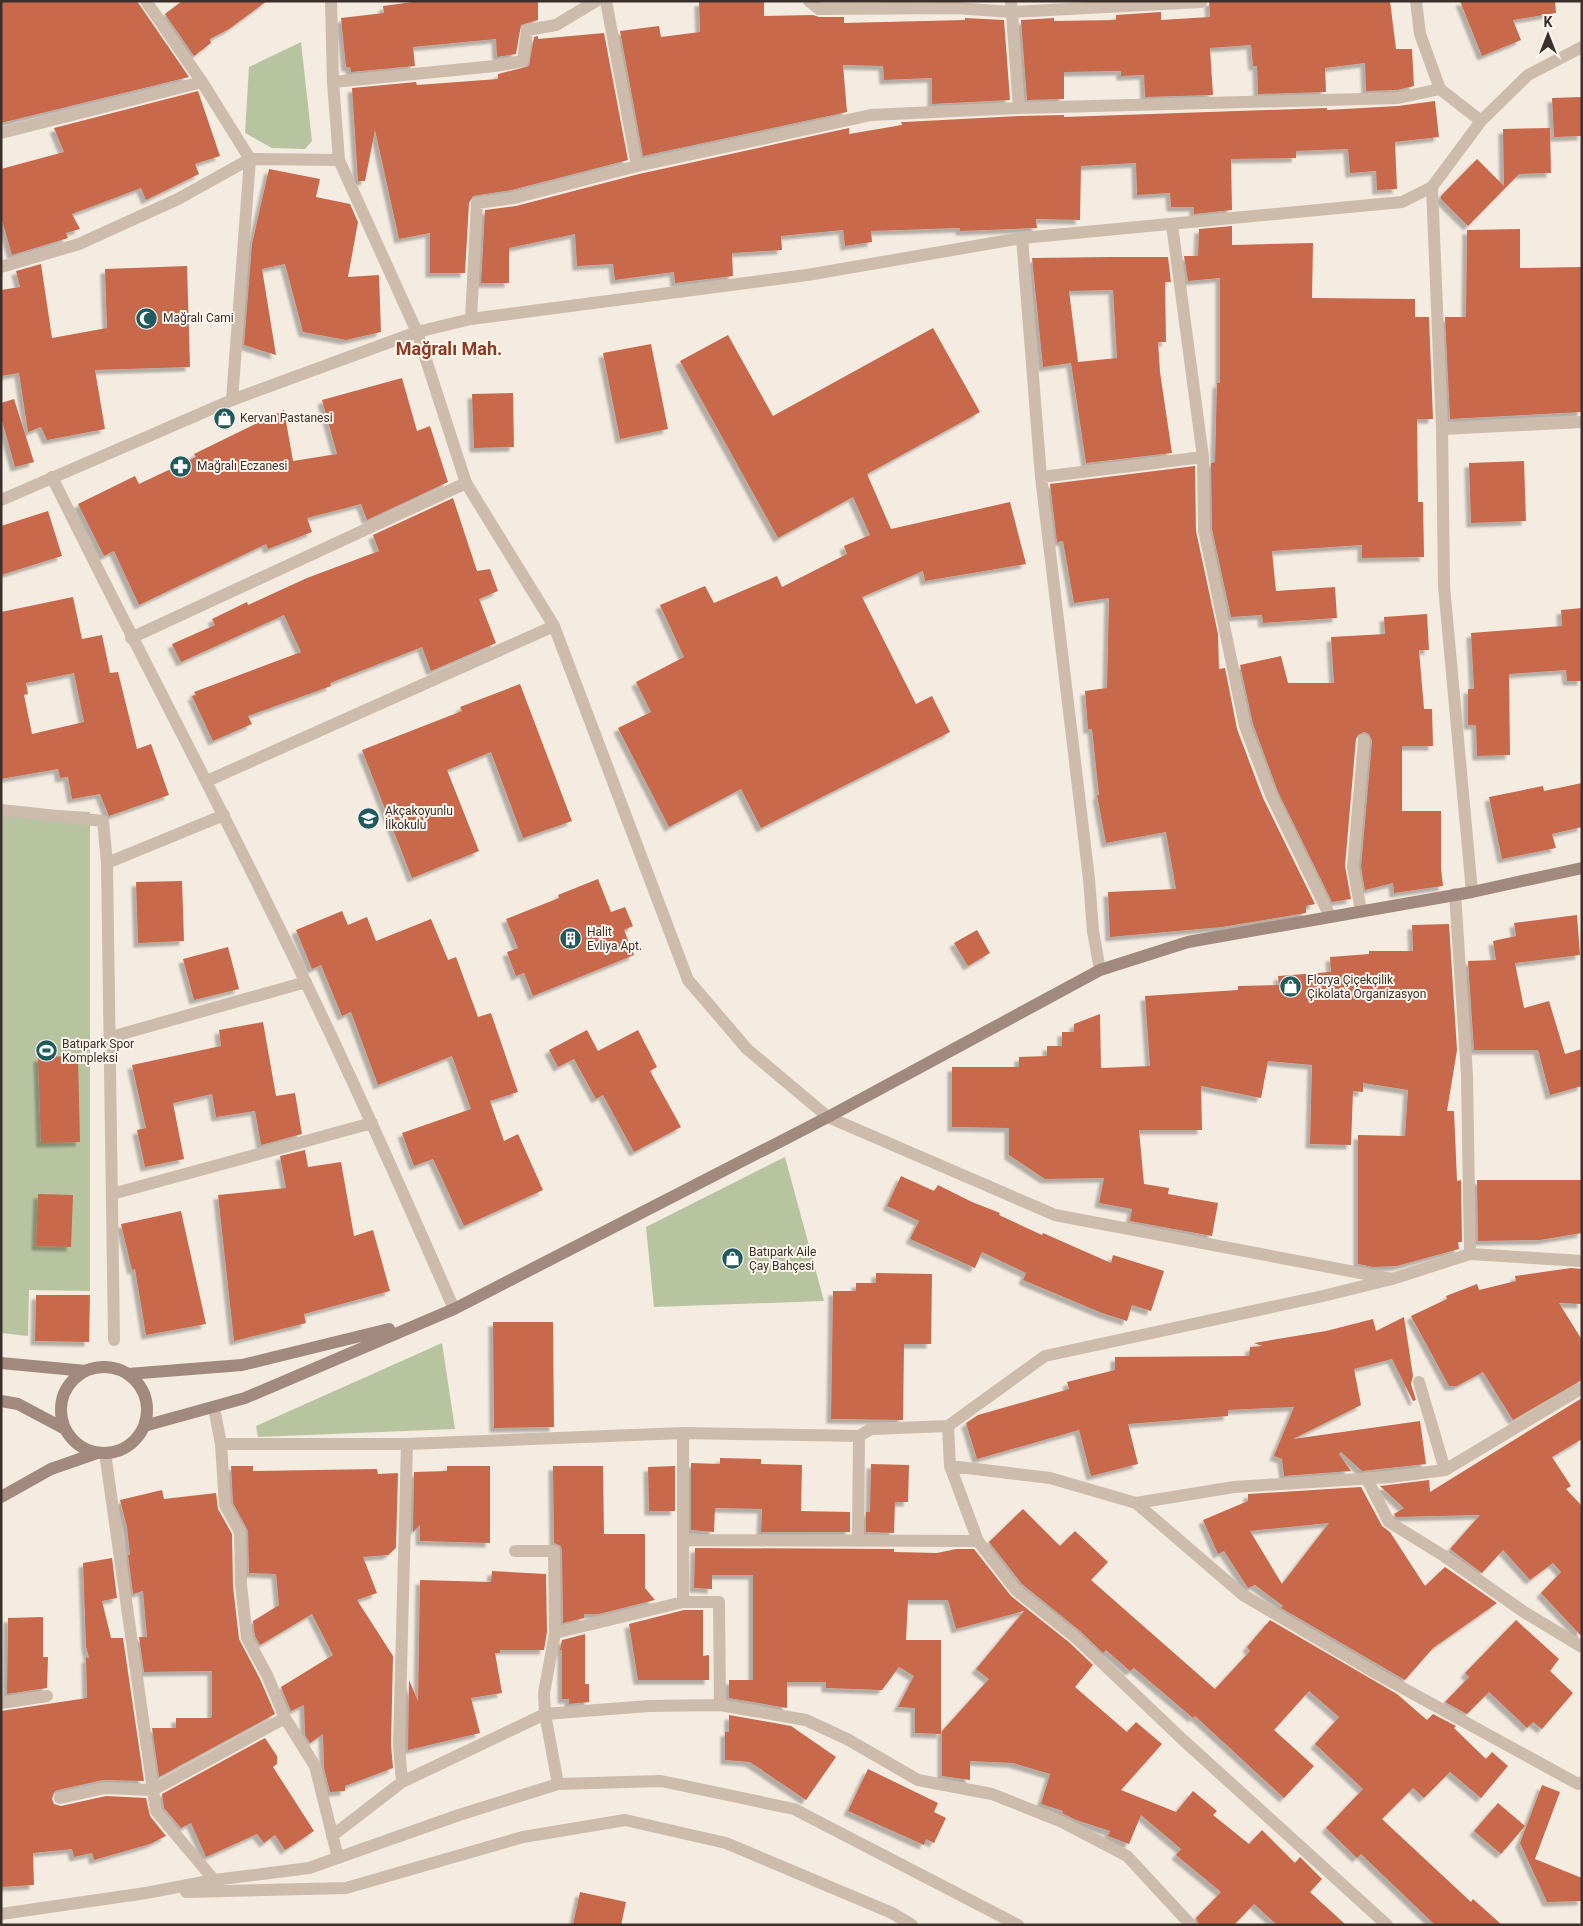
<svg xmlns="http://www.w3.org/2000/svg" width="1583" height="1926" viewBox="0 0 1583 1926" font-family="Roboto,sans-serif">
	<defs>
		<filter id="shadow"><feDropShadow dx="-4.5" dy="4.5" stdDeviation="1" flood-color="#0004"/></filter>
	</defs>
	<rect width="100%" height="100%" fill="#f4ebe1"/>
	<path fill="#b8c4a0" d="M301 42 312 141 305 149 272 148 245 133 249 67Z
		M1 807 90 812V1291L29 1290 28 1336 1 1333Z
		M785 1157 824 1301 654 1307 646 1227Z
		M442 1343 455 1429 258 1437 256 1426Z"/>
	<path fill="#c8694b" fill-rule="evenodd" filter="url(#shadow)" d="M1 1H137L189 77 1 123Z
		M182 1H267L229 29 210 39 211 43 194 56 165 14Z
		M420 1H538V20L521 25 516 54 497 57 496 39 413 47 415 66 351 72 350 67H346L341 18 384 13 383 6Z
		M710 1H764V16L813 15 819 17H844V23L965 20V18L1004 20 1010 100 932 104V78L884 80 883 66 843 65 847 112 643 156 620 31 659 26 661 37 700 32 699 2Z
		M1209 1H1390L1396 49H1412L1414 86 1397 90 1366 91 1365 63 1325 68 1326 92 1258 94 1257 66H1253L1251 45 1210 48 1213 95 1145 97 1144 75 1121 76V71L1064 72V99L1027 100 1021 20 1054 18V21L1116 20V15L1161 12V20L1210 17Z
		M1460 1H1555L1556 13 1513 20 1521 40 1482 56Z
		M604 33 628 160 512 190 473 196 469 203 465 273H430V233L399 239 375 130 365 181H358L352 88 416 82 417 85 498 79V74L529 66 534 37 538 36V39Z
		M198 91 220 156 195 164 199 174 146 200 141 188 72 214 80 229 66 233 68 238 12 255 1 217V169L64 152 54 128Z
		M1582 97V136L1554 137 1552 98Z
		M1435 101 1439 137 1395 142 1397 189 1377 190 1376 171 1350 173 1348 149 1296 151V158L1231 159 1232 210 1194 214V207H1171L1170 193 1137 195 1136 163 1081 166 1080 220 1036 219 1037 228 960 231V228L871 231 872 242 845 246 843 230 781 236 782 250 732 253 733 276 675 283 674 272 615 280 613 264 577 266 575 234 509 248V283H481L485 210 516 206 639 174 849 128V134L902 125 901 122H905L1019 116 1064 115V117L1327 108V110L1398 106Z
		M1550 128 1551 173 1519 174 1468 226 1441 199V196L1477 159 1504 186 1503 129Z
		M269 169 320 179 316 197 350 204 358 222 348 277 379 275 381 332 346 340 303 332 285 264 262 269 276 355 244 345 252 244Z
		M1232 226V245L1313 243 1312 298 1415 299V317H1429L1433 419H1417L1418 502H1423L1424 557 1362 558V545L1272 551 1276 591 1335 587 1337 618 1263 623 1262 615 1231 617 1212 529 1211 463 1215 462 1217 383H1220V278L1188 281 1184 256H1198L1199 229Z
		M1520 229V268L1582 267V412L1450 419 1445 317H1466L1467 230Z
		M1110 257H1168L1171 282H1165L1166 342H1158L1160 372 1172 453 1086 463 1071 363 1043 367 1032 258ZM1113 290 1117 358 1078 362 1069 291Z
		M41 264 52 338 107 328 105 269 187 266 190 367 95 370 105 429 47 440 41 427 28 432 19 373 1 376V290L20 287 16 271Z
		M933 328 980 412 867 474 891 529 1010 502 1026 564 925 581 923 571 862 597 916 704 932 696 950 732 761 828 741 789 669 827 618 728 651 712 636 682 684 657 660 605 705 586 714 603 777 576 782 587 847 554 844 546 870 535 853 497 778 538 680 361 728 335 773 416Z
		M651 344 668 429 620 439 603 353Z
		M402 378 417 431 430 426 448 482 367 520 361 504 307 518 312 532 268 549 266 544 139 605 114 551 104 556 78 504 135 476 139 484 196 457 194 454 284 410 293 461 337 454 322 400Z
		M513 393 514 447 474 448 472 394Z
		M14 399 34 462 15 467 1 417V403Z
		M1524 461 1526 521 1471 523 1469 463Z
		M1195 466 1196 531 1218 634 1219 669 1225 668 1237 729 1263 798 1315 904 1306 906V913L1222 927 1110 937 1108 892 1176 889 1166 832 1106 843 1097 795H1099L1092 729H1088L1085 691 1107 688 1109 598 1074 603 1063 541 1057 542 1050 484Z
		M453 498 477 571 490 569 498 591 479 599 496 643 431 671 422 647 330 683 331 686 248 716 252 724 213 741 192 696 196 695 194 692 301 652 284 615 181 662 172 644 215 625 212 619 247 602 248 605 307 578 379 551 373 535Z
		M48 511 62 556 1 575V526Z
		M73 597 82 639 102 635 110 673 118 672 137 749 151 744 169 795 109 816 100 794 72 799 68 777 60 778 58 769 1 779V612ZM74 673 84 722 32 734 24 695 28 694 26 683Z
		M1582 608V681H1567L1566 670 1509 674 1510 755 1477 756 1476 725H1468V689H1474L1471 633 1562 626 1561 610Z
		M1427 614 1429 650H1419L1424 709H1432L1433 746H1402V811H1441V868L1443 886 1394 893 1393 883 1365 890 1361 867 1372 741 1369 734 1364 732 1358 735 1356 739 1345 866 1351 899 1332 902 1278 792 1253 724 1240 665 1281 656 1288 683H1334L1331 637 1385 634 1384 617Z
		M520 684 572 821 523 838 491 752 447 770 479 851 412 878 362 750 462 711 460 707Z
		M1582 783V827L1552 834 1556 848 1502 859 1489 797 1543 786 1544 791Z
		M598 879 611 912 625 907 633 926 624 930 634 955 533 996 524 973 516 976 507 952 518 948 506 919 559 898 558 895Z
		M182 881 184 941 138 943 136 882Z
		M342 911 348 925 367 917 376 941 431 919 448 960 456 957 478 1017 491 1013 518 1092 490 1101 504 1141 518 1134 543 1190 464 1226 433 1159 414 1166 402 1133 471 1109 452 1056 378 1085 351 1012 342 1016 321 965 312 969 296 930Z
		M1577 915 1580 955 1515 963 1524 1008 1549 1001 1565 1054 1582 1049V1086L1550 1095 1538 1050H1474L1468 961 1496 960 1493 941 1516 936 1514 923Z
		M1449 924 1457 1050 1447 1111H1454L1457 1181 1461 1180 1462 1242H1458L1459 1249 1397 1266 1373 1267 1358 1264V1135L1405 1136 1408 1090 1363 1083V1092L1353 1091 1351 1145 1310 1144 1312 1065 1268 1061 1261 1098 1201 1086 1202 1130H1139L1144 1184 1169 1188 1168 1194 1218 1203 1212 1236 1130 1221 1132 1209 1099 1203 1104 1178 1045 1179 1009 1155V1128L952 1127V1067H1019V1057L1047 1056V1046H1062V1032H1074V1024L1100 1014 1101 1068 1150 1066 1145 996 1238 990V986L1279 985 1278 976 1331 972 1330 957 1369 954V951H1413L1412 925Z
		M977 930 990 953 968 966 954 943Z
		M228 947 239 989 194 1000 183 959Z
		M263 1022 276 1096 295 1093 302 1134 261 1145 255 1111 216 1117 212 1094 173 1103 184 1159 145 1167 137 1130 146 1128 132 1065 221 1046 219 1030Z
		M587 1030 598 1051 638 1030 657 1067 650 1071 681 1127 634 1152 603 1095 596 1099 574 1059 558 1067 549 1050Z
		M78 1056 80 1142 41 1143 38 1057Z
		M305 1150 308 1167 341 1162 354 1236 373 1230 390 1291 304 1314 306 1323 234 1341 218 1195 286 1188 280 1156Z
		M901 1176 934 1191 938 1185 972 1202 1000 1213 999 1215 1042 1235 1043 1233 1111 1263 1113 1255 1164 1271 1151 1311 1132 1305 1127 1321 1102 1313 1023 1280 1026 1273 982 1252 975 1268 910 1239 919 1221 887 1206Z
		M1477 1180H1582V1233L1540 1240 1478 1241Z
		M38 1194 73 1195 71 1247 36 1246Z
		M181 1211 206 1324 146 1335 135 1269 132 1270 121 1224Z
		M1571 1268 1582 1269V1304L1559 1303 1582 1340V1380L1513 1420 1483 1372 1457 1386H1449L1411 1316 1447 1299 1446 1296 1477 1284 1479 1290 1516 1281 1515 1276Z
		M876 1273 932 1274 931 1344H904L903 1420 831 1419 833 1291H856V1283H876Z
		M36 1295H90L89 1342 35 1341Z
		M1404 1317 1413 1376 1411 1384 1416 1400 1413 1401 1392 1359 1354 1369 1361 1405 1293 1439 1420 1421 1426 1464 1362 1471 1341 1452 1339 1454 1351 1471 1284 1476 1282 1459 1274 1456 1294 1407 1228 1410V1416L1128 1424 1138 1464 1091 1476 1079 1430 977 1459 966 1423 978 1415 1069 1389 1067 1382 1115 1370V1357L1249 1356 1250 1347 1262 1346 1254 1343 1326 1331 1373 1319 1376 1331Z
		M493 1322H553L554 1427 494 1428Z
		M1582 1398V1439L1552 1457 1571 1486 1566 1489 1582 1506V1637L1541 1593 1561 1572 1553 1563 1530 1580 1503 1550 1482 1573 1450 1549 1480 1515 1396 1517 1394 1514 1404 1508 1380 1486 1429 1480 1430 1492Z
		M720 1458 761 1459V1464L802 1465 801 1511 850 1512V1532H761L762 1509 715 1508 714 1532 691 1530V1463L720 1464Z
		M871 1464 909 1465 908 1502H895L894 1533 866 1532V1512H870Z
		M231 1466H253V1471L377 1469 378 1474 398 1473 396 1548 388 1555 363 1557 377 1593 357 1600 393 1656 391 1745 393 1768 345 1786V1791L330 1792 324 1768 323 1734 310 1743 305 1735 304 1705 291 1711 281 1687 333 1655 312 1614 260 1645 255 1636 253 1621 279 1605 276 1574 249 1573 248 1531 233 1503Z
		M447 1466H490V1543L420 1541V1525L413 1532 414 1472 447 1471Z
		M553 1466H603L604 1534H645V1588L655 1600 599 1614H584V1618L563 1623 562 1551 561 1546 554 1543Z
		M675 1466V1511H649L648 1467Z
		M1361 1487 1382 1526 1390 1532 1425 1586 1445 1567 1497 1603 1433 1648 1405 1680 1281 1608 1283 1606 1255 1585 1248 1588 1224 1551 1218 1554 1203 1520 1248 1501V1494ZM1329 1523 1282 1584 1250 1531Z
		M162 1490 164 1499 216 1493 218 1509 232 1534 233 1586 239 1639 260 1679 275 1714 159 1777 152 1728H176V1718H211L212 1715V1671L144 1672 139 1637H147L143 1591 133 1594 128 1555H130L127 1527 120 1500Z
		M1023 1509 1060 1546 1075 1531 1108 1562 1091 1580 1215 1689 1250 1651 1247 1647 1270 1620 1397 1694 1427 1720 1433 1714 1456 1726 1454 1728 1486 1759 1492 1752 1508 1766 1481 1798 1450 1772 1424 1798 1413 1788 1382 1819 1471 1902 1473 1899 1502 1925H1435L1361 1854 1357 1858 1326 1828 1363 1789 1315 1744 1339 1717 1309 1691 1274 1730 1314 1766 1284 1798 1195 1716 1193 1718 1134 1668 1130 1671 1106 1650 1103 1653 1080 1631 1022 1584 989 1542Z
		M695 1548 894 1549V1552L937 1553 956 1549H974L1011 1596 1070 1643 1093 1665 1075 1687 1127 1732 1136 1722 1162 1744 1121 1790 1176 1812 1193 1791 1217 1811 1213 1815 1249 1844 1262 1830 1295 1863 1300 1857 1322 1879 1310 1892 1346 1925H1277L1254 1904 1234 1925H1199L1196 1918 1221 1892 1176 1855 1181 1849 1141 1815 1129 1844 1108 1836 1110 1831 1076 1820 1062 1813 1063 1811 1041 1804 1050 1774 1013 1763 970 1761V1780L942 1776V1731L989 1679 976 1669 1024 1611 956 1629 948 1600H908L906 1640H941V1734L915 1733V1708L898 1707 914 1676 899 1667 882 1690 826 1688V1682H787V1708L729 1698V1680H753V1575H712V1589L694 1588Z
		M112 1558 117 1598 102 1601 111 1638H123L144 1781 103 1780 58 1790 54 1792 52 1799 54 1804 61 1806 106 1796 146 1798 150 1816 166 1836 150 1844 94 1860 92 1853 74 1857 72 1849 33 1853 34 1885 1 1887V1711L87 1698 86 1658H89L86 1646 83 1563Z
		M492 1571 546 1574 547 1632 544 1650H500V1653H495L502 1693 471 1698 480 1733 408 1750 409 1680 418 1701 420 1580 491 1582Z
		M684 1610H703V1656L709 1655V1680H638L629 1624Z
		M43 1617V1657H48L47 1688 7 1694 8 1618Z
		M1516 1620 1559 1659 1550 1671 1573 1693 1542 1729 1533 1722 1527 1728 1489 1692 1467 1714 1445 1702 1469 1677 1465 1673Z
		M585 1634V1684H589V1702L569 1704V1699H562V1650H560L562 1640Z
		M729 1715 791 1726 836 1757 806 1800 750 1762 725 1760V1732H729Z
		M265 1738 277 1756V1764L273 1767 314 1831 285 1850 275 1835 264 1843 257 1834 206 1857 191 1823 181 1828 164 1808 162 1794Z
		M868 1769 938 1803 934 1812 946 1818 934 1843 926 1839 924 1845 848 1811Z
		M1542 1785 1560 1792 1535 1859 1582 1878V1901L1547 1902 1520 1843Z
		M1498 1803 1525 1826 1501 1854 1474 1831Z
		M580 1892 626 1902 621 1925H573Z"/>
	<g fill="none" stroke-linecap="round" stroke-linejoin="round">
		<path stroke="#cdbbac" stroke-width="12" d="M146 1 202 82 250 159 232 400
			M606 1 637 166
			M809 1 819 9 956 8 1011 12 1201 2
			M1011 1 1019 108
			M333 82 495 66 523 61 527 30 556 25 596 1
			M1 133 202 82
			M1432 187 1442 429 1444 586 1472 892
			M1172 225 1203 457 1204 530 1245 726 1271 795 1330 916
			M1022 238 1041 477 1089 879 1093 931 1100 970
			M1 267 79 244 178 199 250 159 339 160
			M471 319 477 203 514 198 637 166 871 115 1019 108 1398 98 1440 89
			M1442 429 1582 422
			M52 477C135 646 225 813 306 983 358 1090 406 1199 454 1309
			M1041 477 1203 457
			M131 638 466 483
			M207 781 554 626
			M1 810 103 821 107 863 114 1340
			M107 863 224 815
			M1455 894 1467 1075 1470 1254
			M1361 911 1353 867 1364 740
			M111 1037 306 982
			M112 1194 372 1123
			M1419 1382 1445 1470
			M214 1408 221 1444 225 1505 240 1532 241 1585 247 1638 267 1675 285 1718 315 1766 338 1858
			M948 1426 950 1466 1050 1478 1136 1503 1243 1595 1379 1675 1578 1784 1582 1782
			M221 1444H407L683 1433 859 1436 871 1429 948 1426 1045 1356 1323 1296 1392 1279
			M105 1453 156 1811 214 1880
			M950 1466 978 1541 1016 1590 1075 1637 1182 1739 1387 1925
			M1367 1479 1389 1522 1444 1556 1524 1612 1582 1647
			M1136 1503 1234 1487 1390 1477 1445 1470 1582 1388
			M858 1539 859 1436
			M683 1540 978 1541
			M515 1551H554L555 1633 544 1693 545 1714 558 1784
			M683 1602V1433
			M555 1633 683 1602H719L720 1705
			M1 1703 47 1696
			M402 1782 399 1745 407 1444
			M60 1798 105 1788 153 1790 285 1718
			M332 1836 402 1782 545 1714 649 1706 720 1705 806 1720 847 1739 918 1780 992 1794 1062 1822 1127 1856 1191 1925"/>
		<path stroke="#cdbbac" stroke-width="12" d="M331 1 333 82 339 160 417 332 466 483 554 626 688 980 747 1049 828 1117 1055 1215 1392 1279 1470 1254 1582 1261
			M1416 1 1420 34 1440 89 1481 121
			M1 500 232 400 417 332 471 319 807 275 1022 238 1402 202 1432 187 1481 121 1528 75 1582 47
			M186 1892 346 1888 523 1837 625 1820 726 1843 892 1913 912 1925
			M1 1914 146 1893 214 1880 309 1868 459 1815 558 1784 661 1781 794 1809 1018 1925"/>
		<path stroke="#a18a7d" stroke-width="12" d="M1 1363 86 1371
			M61 1410a43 43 0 1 1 86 0a43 43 0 1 1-86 0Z
			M128 1374 242 1365 389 1329
			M1 1401 18 1404 65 1429
			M144 1426 245 1398 454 1309 828 1117 1100 970 1188 942 1472 892 1582 868
			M1 1497 51 1469 97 1453"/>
	</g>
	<defs>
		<symbol id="mosque-disc" viewBox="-11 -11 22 22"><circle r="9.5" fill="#1f5a5e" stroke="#fbf5ee"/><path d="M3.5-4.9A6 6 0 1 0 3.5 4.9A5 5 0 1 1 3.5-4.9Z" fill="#fff"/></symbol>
		<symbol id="shop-disc" viewBox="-11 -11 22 22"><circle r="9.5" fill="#1f5a5e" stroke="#fbf5ee"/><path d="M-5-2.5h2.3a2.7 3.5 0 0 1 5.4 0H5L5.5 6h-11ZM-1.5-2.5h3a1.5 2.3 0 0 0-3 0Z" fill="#fff"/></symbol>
		<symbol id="pharmacy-disc" viewBox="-11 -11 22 22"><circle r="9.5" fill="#1f5a5e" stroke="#fbf5ee"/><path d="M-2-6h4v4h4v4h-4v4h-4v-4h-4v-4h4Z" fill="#fff"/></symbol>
		<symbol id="school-disc" viewBox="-11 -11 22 22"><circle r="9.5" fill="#1f5a5e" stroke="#fbf5ee"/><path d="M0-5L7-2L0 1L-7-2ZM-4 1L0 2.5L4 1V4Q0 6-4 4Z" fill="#fff"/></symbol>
		<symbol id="building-disc" viewBox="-11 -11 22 22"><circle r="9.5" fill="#1f5a5e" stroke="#fbf5ee"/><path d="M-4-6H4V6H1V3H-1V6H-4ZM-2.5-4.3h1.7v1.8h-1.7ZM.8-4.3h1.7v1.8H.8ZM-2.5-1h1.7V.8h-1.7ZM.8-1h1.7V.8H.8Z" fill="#fff"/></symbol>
		<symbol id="stadium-disc" viewBox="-11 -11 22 22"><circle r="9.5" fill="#1f5a5e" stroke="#fbf5ee"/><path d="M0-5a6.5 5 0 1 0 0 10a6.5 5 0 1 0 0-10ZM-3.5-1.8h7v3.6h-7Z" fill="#fff"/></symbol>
	</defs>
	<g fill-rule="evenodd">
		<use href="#mosque-disc" x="134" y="306" width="25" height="25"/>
		<use href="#shop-disc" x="212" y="406" width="25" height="25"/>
		<use href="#pharmacy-disc" x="168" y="454" width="25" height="25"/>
		<use href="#school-disc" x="356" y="806" width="25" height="25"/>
		<use href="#building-disc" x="558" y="926" width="25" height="25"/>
		<use href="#shop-disc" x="1278" y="974" width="25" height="25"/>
		<use href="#stadium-disc" x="34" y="1038" width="25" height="25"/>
		<use href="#shop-disc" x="720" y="1246" width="25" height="25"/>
	</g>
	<g text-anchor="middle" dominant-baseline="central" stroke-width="4" stroke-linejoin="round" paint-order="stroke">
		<g font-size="12" fill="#3b302b" stroke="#fbf5ee" text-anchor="start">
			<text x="163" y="318">Mağralı Cami</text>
			<text x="240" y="418">Kervan Pastanesi</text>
			<text x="197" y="466">Mağralı Eczanesi</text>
			<text x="385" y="811">Akçakoyunlu<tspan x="385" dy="14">İlkokulu</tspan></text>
			<text x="587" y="932">Halit<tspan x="587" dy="14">Evliya Apt.</tspan></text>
			<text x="1307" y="980">Florya Çiçekçilik<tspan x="1307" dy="14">Çikolata Organizasyon</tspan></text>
			<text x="62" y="1044">Batıpark Spor<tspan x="62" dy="14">Kompleksi</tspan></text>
			<text x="749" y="1252">Batıpark Aile<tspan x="749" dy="14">Çay Bahçesi</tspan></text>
		</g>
		<g font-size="18" font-weight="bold" fill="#8c3b22" stroke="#fbf5ee">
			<text x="449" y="348">Mağralı Mah.</text>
		</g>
	</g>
	<rect width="1583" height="1926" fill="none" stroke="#3b302b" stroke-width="5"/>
	<g transform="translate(1548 35)" stroke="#fbf5ee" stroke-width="4" paint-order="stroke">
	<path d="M0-4L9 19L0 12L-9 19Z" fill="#3b302b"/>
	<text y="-8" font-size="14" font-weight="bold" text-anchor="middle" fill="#3b302b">K</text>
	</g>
</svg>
